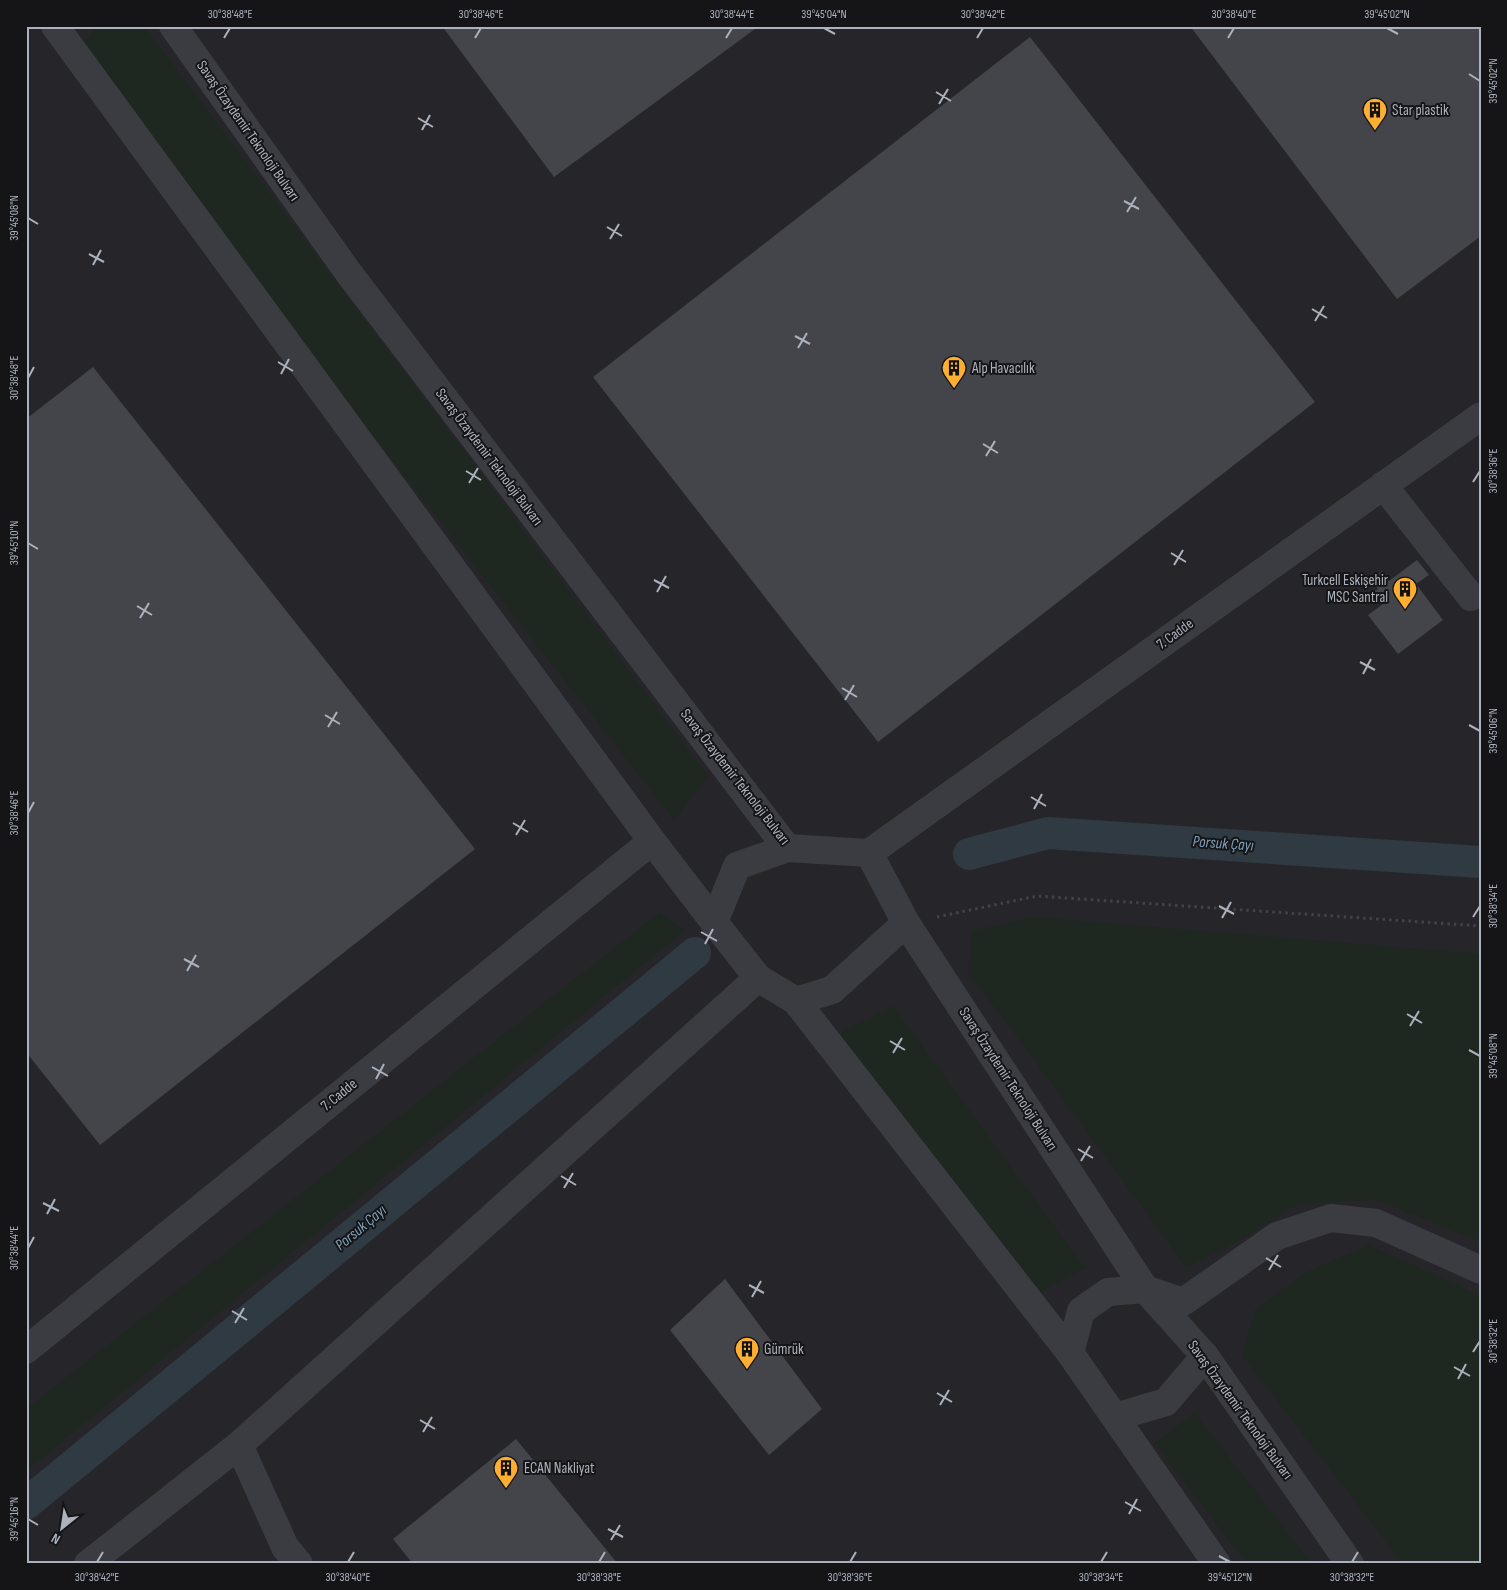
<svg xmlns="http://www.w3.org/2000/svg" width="1507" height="1590" viewBox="0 0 1507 1590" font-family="'Sofia Sans Condensed',sans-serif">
	<rect width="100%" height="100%" fill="#1a1a1d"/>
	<path fill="#26262a" d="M26 26H1481V1564H26Z"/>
	<path fill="#1f2820" d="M96 26H144L708 776 674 820 75 55Z
		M660 912 685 930 26 1471V1409Z
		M1033 917 1481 954V1242L1377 1200 1298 1204 1239 1241 1186 1267 1001 1015 969 975 972 931Z
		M893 1006 1085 1268 1041 1292 837 1034Z
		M1369 1245 1481 1296V1564H1403L1242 1355 1255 1309 1307 1272Z
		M1195 1413 1312 1564H1247L1154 1443Z"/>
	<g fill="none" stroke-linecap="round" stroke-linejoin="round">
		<path stroke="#2f3a42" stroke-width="32" d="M969 854 1048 833 1481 862
			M26 1504 695 953"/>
	</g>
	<path fill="#44454a" d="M442 26H759L554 177Z
		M1190 26H1481V236L1397 299Z
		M1030 37 1315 402 878 742 593 377Z
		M93 367 475 849 100 1145 26 1052V419Z
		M1417 560 1429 575 1416 584 1443 620 1398 654 1368 615 1383 604 1373 593 1378 589 1371 580 1382 571 1389 581Z
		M725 1279 822 1409 769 1455 670 1330Z
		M516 1439 618 1564H413L393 1539Z"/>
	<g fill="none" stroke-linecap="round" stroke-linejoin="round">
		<path stroke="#414349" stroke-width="3" stroke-dasharray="2.5 4" stroke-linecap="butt" d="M937 917 1037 896 1481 926"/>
		<path stroke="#3b3c42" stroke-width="28" d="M55 26 652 841 714 922 758 978 796 1001 1070 1353 1217 1564
			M173 26 348 272 787 848 869 853 906 923 1145 1289 1205 1356 1350 1564
			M1383 485 1471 597
			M869 853 1481 416
			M714 922 737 866 787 848
			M796 1001 832 990 906 923
			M26 1350 652 841
			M1070 1353 1081 1311 1108 1292 1145 1289 1183 1302 1277 1236 1331 1218 1376 1223 1481 1270
			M1115 1417 1166 1402 1205 1356
			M239 1445 285 1547 299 1564
			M88 1564 239 1445 758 978"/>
	</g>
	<path fill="none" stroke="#acb2bd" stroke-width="2" d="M824 28 835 34M1387 28 1398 34M224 38 230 28M475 38 481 28M726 38 732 28M977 38 983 28M1228 38 1234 28M1469 74 1480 81M936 92 951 101M939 104 948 89M418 118 433 127M422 130 430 115M1124 201 1139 209M1127 212 1136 197M28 218 38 224M607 227 622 236M610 239 619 224M89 254 104 262M93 265 101 250M1312 309 1327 318M1315 321 1324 306M795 336 810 344M798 348 807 333M278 362 293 371M281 374 289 359M28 378 34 367M983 444 998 453M986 456 995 441M466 471 481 480M1473 482 1480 471M469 483 478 468M28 543 38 549M1171 553 1186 562M1174 565 1183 550M654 580 669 588M657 592 666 576M137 606 152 615M140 618 149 603M1360 662 1375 670M1363 674 1371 659M842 688 857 697M845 700 854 685M325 715 340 724M1469 725 1480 731M328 727 337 712M1031 797 1046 806M1034 809 1042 794M28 813 34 802M513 823 528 832M516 835 525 820M1219 906 1234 914M1473 917 1480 906M1222 918 1231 902M701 932 717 941M705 944 713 929M184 959 199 967M187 971 196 955M1407 1014 1422 1023M1410 1026 1419 1011M890 1041 905 1050M1469 1050 1480 1056M893 1053 902 1038M372 1067 388 1076M376 1079 384 1064M1078 1149 1093 1158M1081 1161 1090 1146M561 1176 576 1185M564 1188 573 1173M43 1203 59 1211M47 1214 55 1199M28 1248 34 1237M1266 1258 1281 1267M1269 1270 1278 1255M749 1285 764 1293M752 1297 761 1281M232 1311 247 1320M235 1323 244 1308M1473 1352 1480 1341M1454 1367 1470 1376M1458 1379 1466 1364M937 1393 952 1402M940 1405 949 1390M420 1420 435 1429M423 1432 432 1417M1125 1502 1141 1511M1129 1514 1137 1499M28 1519 38 1525M608 1529 623 1537M611 1540 620 1525M1219 1556 1230 1562M97 1562 103 1552M348 1562 354 1552M599 1562 605 1552M850 1562 856 1552M1101 1562 1107 1552M1352 1562 1358 1552"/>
	<defs>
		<symbol id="building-pin" viewBox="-11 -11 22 30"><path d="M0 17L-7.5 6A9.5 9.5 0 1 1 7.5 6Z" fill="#feaf31" stroke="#151518"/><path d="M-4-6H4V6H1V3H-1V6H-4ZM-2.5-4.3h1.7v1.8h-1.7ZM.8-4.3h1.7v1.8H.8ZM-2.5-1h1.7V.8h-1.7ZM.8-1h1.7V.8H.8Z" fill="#111"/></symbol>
	</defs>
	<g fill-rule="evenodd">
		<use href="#building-pin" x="1361" y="96" width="28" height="38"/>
		<use href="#building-pin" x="940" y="354" width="28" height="38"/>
		<use href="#building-pin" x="1391" y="575" width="28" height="38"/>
		<use href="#building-pin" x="733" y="1335" width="28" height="38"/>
		<use href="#building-pin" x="492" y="1454" width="28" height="38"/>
	</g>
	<g text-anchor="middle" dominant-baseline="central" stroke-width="4" stroke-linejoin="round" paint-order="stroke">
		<g font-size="15" fill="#acb2bd" stroke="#151518" text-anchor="start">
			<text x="1392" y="110">Star plastik</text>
			<text x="972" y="368">Alp Havacılık</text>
			<text x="1388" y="580" text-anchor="end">Turkcell Eskişehir<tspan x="1388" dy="17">MSC Santral</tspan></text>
			<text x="764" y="1349">Gümrük</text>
			<text x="524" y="1468">ECAN Nakliyat</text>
		</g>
		<g font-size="15" fill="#acb2bd" stroke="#151518">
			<text transform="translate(248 131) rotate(55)">Savaş Özaydemir Teknoloji Bulvarı</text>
			<text transform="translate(489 457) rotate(53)">Savaş Özaydemir Teknoloji Bulvarı</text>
			<text transform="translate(1175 634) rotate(-36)">7. Cadde</text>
			<text transform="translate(735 777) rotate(52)">Savaş Özaydemir Teknoloji Bulvarı</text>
			<text transform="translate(1008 1079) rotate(57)">Savaş Özaydemir Teknoloji Bulvarı</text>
			<text transform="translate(339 1095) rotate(-39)">7. Cadde</text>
			<text transform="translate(1240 1410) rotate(54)">Savaş Özaydemir Teknoloji Bulvarı</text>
		</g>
		<g font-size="16" font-style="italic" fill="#81a2b9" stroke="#151518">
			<text transform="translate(1223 844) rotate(4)">Porsuk Çayı</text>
			<text transform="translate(361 1228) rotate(-40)">Porsuk Çayı</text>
		</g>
	</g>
	<rect width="1507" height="1590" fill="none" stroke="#151518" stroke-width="55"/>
	<g transform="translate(62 1528) rotate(210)" stroke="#151518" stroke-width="4" paint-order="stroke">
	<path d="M0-4L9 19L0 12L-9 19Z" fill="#acb2bd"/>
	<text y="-8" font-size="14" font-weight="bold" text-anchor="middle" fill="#acb2bd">N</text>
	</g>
	<rect x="28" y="28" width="1452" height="1534" fill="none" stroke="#acb2bd" stroke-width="2"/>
	<g font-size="12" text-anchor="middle" fill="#acb2bd">
		<text x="230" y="18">30°38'48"E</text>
		<text x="481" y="18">30°38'46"E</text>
		<text x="732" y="18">30°38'44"E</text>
		<text x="824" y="18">39°45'04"N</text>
		<text x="983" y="18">30°38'42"E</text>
		<text x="1234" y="18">30°38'40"E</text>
		<text x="1387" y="18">39°45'02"N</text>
		<text transform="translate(1493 81) rotate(-90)" y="4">39°45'02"N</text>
		<text transform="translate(14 218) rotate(-90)" y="4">39°45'08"N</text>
		<text transform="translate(14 378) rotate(-90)" y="4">30°38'48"E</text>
		<text transform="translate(1493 471) rotate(-90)" y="4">30°38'36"E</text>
		<text transform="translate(14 543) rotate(-90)" y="4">39°45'10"N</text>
		<text transform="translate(1493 731) rotate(-90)" y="4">39°45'06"N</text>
		<text transform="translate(14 813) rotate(-90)" y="4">30°38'46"E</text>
		<text transform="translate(1493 906) rotate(-90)" y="4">30°38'34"E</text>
		<text transform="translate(1493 1056) rotate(-90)" y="4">39°45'08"N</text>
		<text transform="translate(14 1248) rotate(-90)" y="4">30°38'44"E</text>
		<text transform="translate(1493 1341) rotate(-90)" y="4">30°38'32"E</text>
		<text transform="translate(14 1519) rotate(-90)" y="4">39°45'16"N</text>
		<text x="97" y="1581">30°38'42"E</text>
		<text x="348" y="1581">30°38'40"E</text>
		<text x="599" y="1581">30°38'38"E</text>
		<text x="850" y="1581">30°38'36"E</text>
		<text x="1101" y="1581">30°38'34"E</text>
		<text x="1230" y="1581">39°45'12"N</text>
		<text x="1352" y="1581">30°38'32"E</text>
	</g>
</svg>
